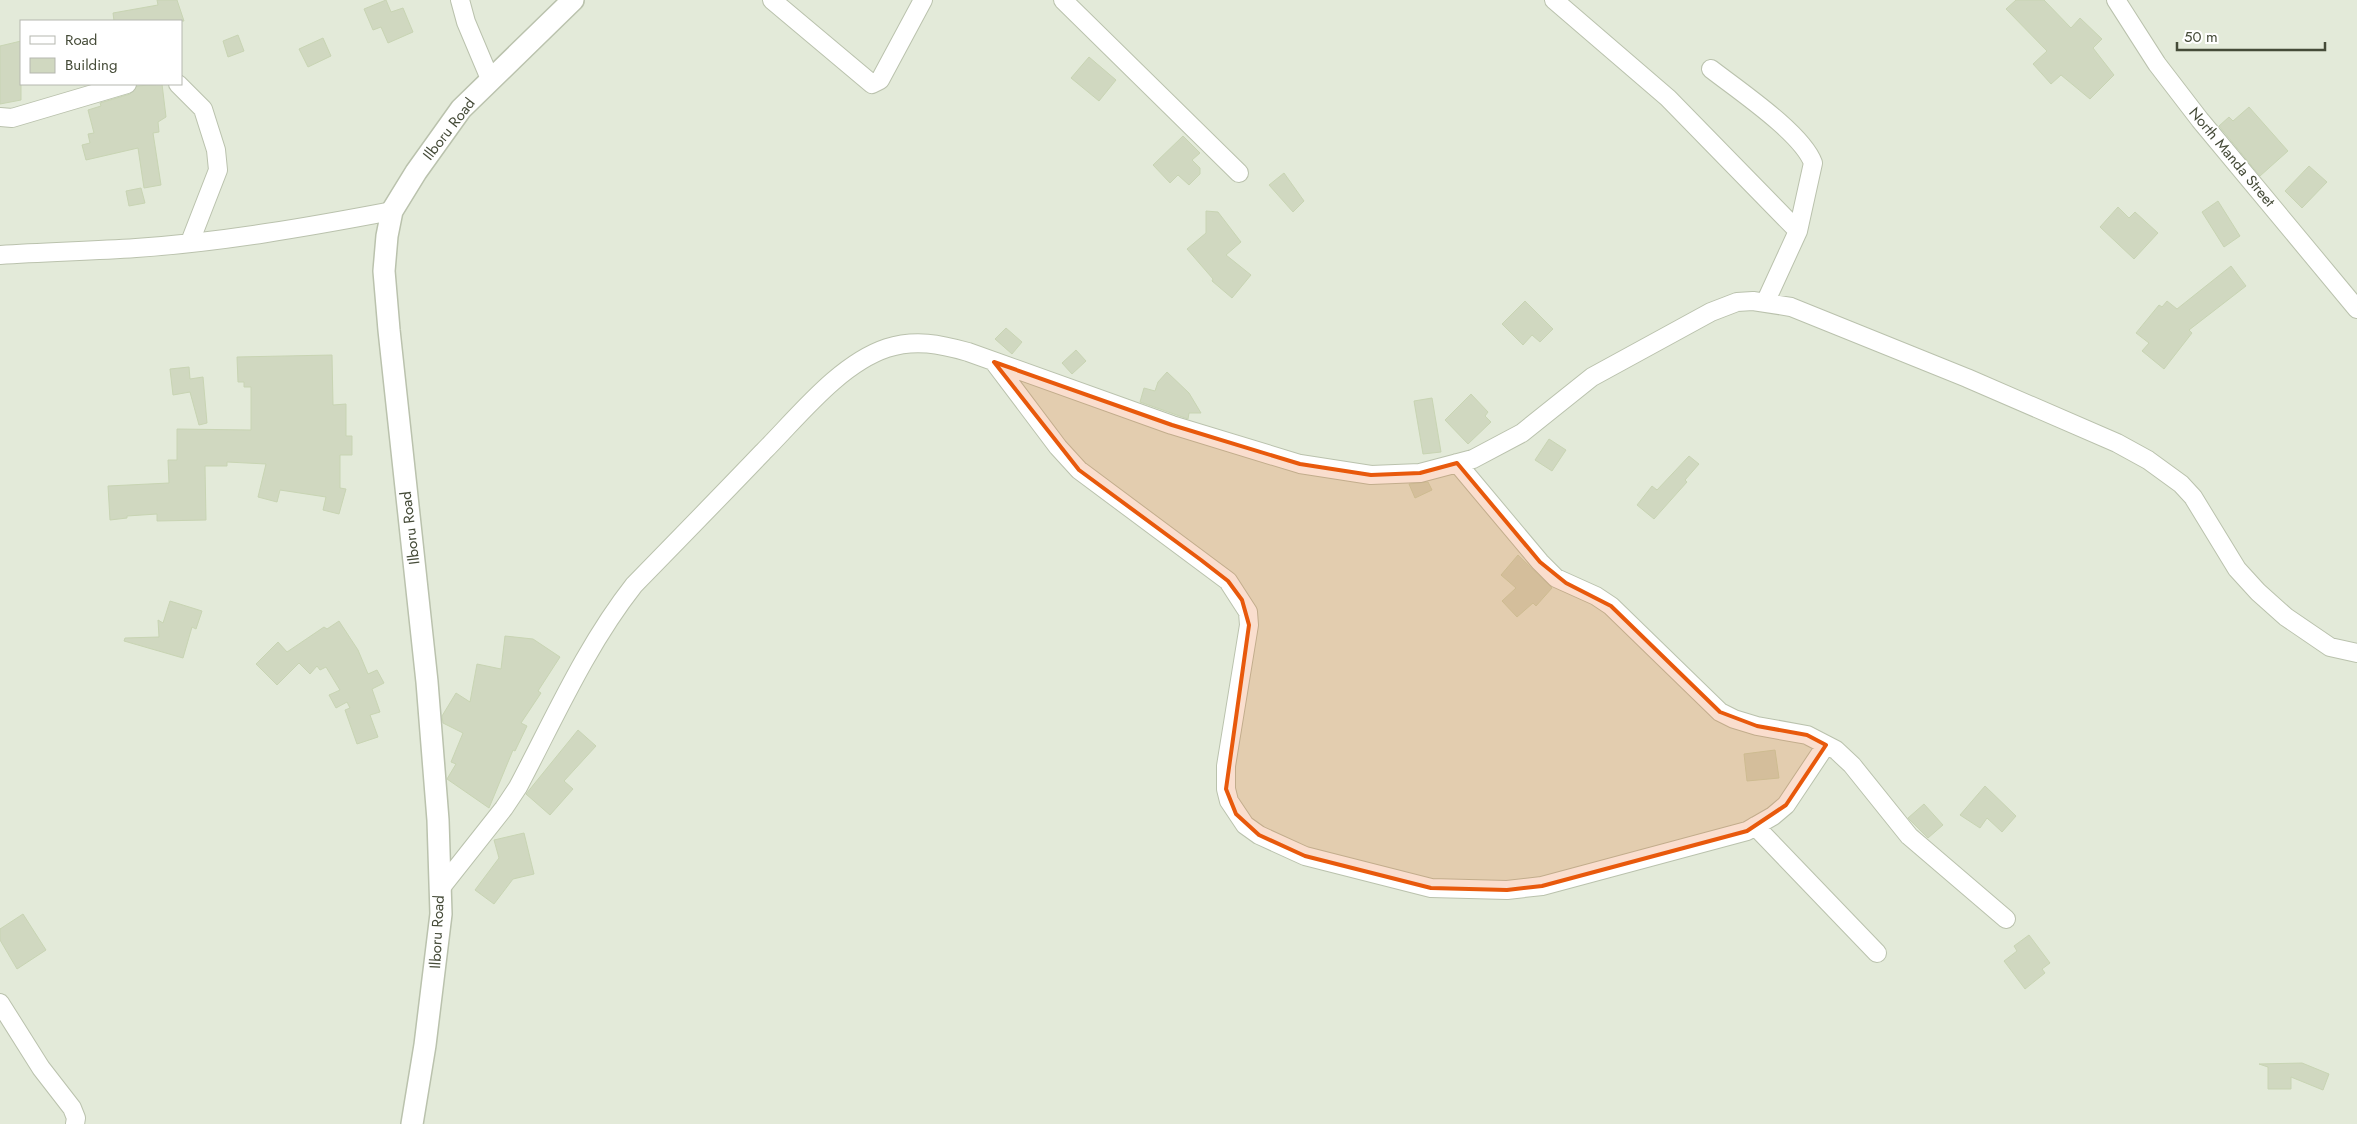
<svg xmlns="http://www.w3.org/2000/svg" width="2357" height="1124" viewBox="0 0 2357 1124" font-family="Jost,sans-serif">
	<rect width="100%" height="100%" fill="#f1f6eb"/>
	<path fill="#e3ead9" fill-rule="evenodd" d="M0 0H2357V1124H0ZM21 21H181V84H21Z"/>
	<path fill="#d0d8c0" stroke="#c8d4b3" d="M157 0H177L184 21H114L113 13 158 5Z
		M386 0 391 12 403 8 413 32 388 43 381 27 373 30 364 9Z
		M2016 0H2044L2071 28 2080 18 2102 39 2093 48 2114 75 2090 99 2061 75 2051 84 2033 64 2047 51 2006 9Z
		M238 35 244 51 228 57 223 41Z
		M323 38 331 56 308 67 299 49Z
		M21 41V100L0 104V46Z
		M1089 57 1116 80 1099 101 1071 78Z
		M162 84 166 117 158 122 159 132 153 133 161 185 144 188 138 148 86 160 82 145 90 143 88 134 94 133 88 110 101 106 100 103 130 94 137 86Z
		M2249 107 2288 151 2260 176 2219 126 2229 117 2233 121Z
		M1183 136 1200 153 1192 160 1200 168V174L1189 185 1178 175 1170 183 1153 165Z
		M2309 166 2327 182 2302 208 2285 191Z
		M1284 173 1304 201 1293 212 1269 185Z
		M141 188 145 203 129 206 126 191Z
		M2218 201 2240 236 2224 247 2202 212Z
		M2118 207 2129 218 2135 212 2158 233 2134 259 2100 227Z
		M1206 211 1218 212 1241 242 1226 255 1251 275 1232 298 1212 281 1213 279 1187 249 1206 233Z
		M2231 266 2246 286 2189 330 2192 333 2164 369 2142 351 2149 343 2136 333 2159 305 2162 307 2167 301 2177 309Z
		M1525 301 1553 329 1540 342 1532 335 1523 345 1502 324Z
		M1006 328 1022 342 1012 354 995 339Z
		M1076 350 1086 361 1072 374 1062 363Z
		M332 355 333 405 346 404V436H352V455H340V488L346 489 339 514 323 510 326 497 280 490 277 502 258 497 266 464 227 462V466H205L206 520 157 521V514L127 516V518L110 520 108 486 169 483 168 460H177V429L251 430V387H244V382H238L237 357Z
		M189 367 190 379 203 377 207 423 199 425 190 392 173 395 170 369Z
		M1167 372 1189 393 1201 413H1189L1188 419 1140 402 1144 388 1155 391 1158 382Z
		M1471 394 1488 412 1485 416 1491 422 1468 444 1445 420Z
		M1432 398 1441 452 1423 454 1414 401Z
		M1549 439 1566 450 1552 471 1535 460Z
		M1689 456 1699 464 1685 480 1687 482 1654 519 1637 505 1652 486 1657 490Z
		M1428 482 1432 490 1415 498 1409 484Z
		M1518 555 1552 588 1536 606 1533 603 1517 617 1502 601 1516 588 1501 575Z
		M170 601 202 611 196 629 192 627 183 658 124 641 125 638 159 637 158 620 163 623Z
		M339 621 358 650 368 674 377 670 384 683 372 689 380 712 370 715 378 737 357 744 345 710 350 708 347 702 336 708 329 695 340 690 326 667 320 670 317 666 310 674 299 663 277 685 256 664 278 642 287 652 324 627 327 629Z
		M505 636 533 639 560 657 538 691 541 693 521 723 527 726 515 751 513 750 489 808 447 779 456 764 451 762 463 733 443 723 442 716 456 693 470 702 477 664 501 669Z
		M578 730 596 746 564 781 573 789 550 815 526 794Z
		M1775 750 1779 778 1747 781 1744 754Z
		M1985 786 2016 816 2002 832 1987 818 1980 828 1960 815Z
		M1924 804 1943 825 1928 838 1908 818Z
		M524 833 534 874 513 879 494 904 475 890 499 858 494 840Z
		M23 914 46 950 17 969 0 940V929Z
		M2029 935 2050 963 2042 969 2045 973 2025 989 2004 961 2017 951 2014 946Z
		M2302 1063 2329 1074 2323 1090 2291 1077V1089H2268V1067L2259 1064Z"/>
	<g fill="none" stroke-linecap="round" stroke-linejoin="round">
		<defs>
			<path id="minor" d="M460 0 466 22 490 79
				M772 0 872 84 880 80 923 0
				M1063 0 1239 173
				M1554 0 1668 98 1798 231
				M2116 0 2157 64 2200 120 2357 309
				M1711 69C1738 90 1802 133 1813 163L1798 231 1765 303
				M178 84 203 109 216 150 218 170 190 242
				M0 117 12 118 127 84
				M0 255C45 252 91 251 136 248 222 242 308 227 392 211
				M994 362 1058 447 1079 470 1228 581 1248 612 1249 625 1226 766V789L1229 801 1245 825 1259 835 1305 856 1431 888 1507 890 1542 886 1747 831 1773 816 1786 805 1826 745
				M1457 463 1540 562 1556 578 1596 596 1611 606 1720 712 1734 719 1757 726 1807 735 1836 750 1852 765 1909 836 2006 919
				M1755 826 1877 953
				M440 889 504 808 518 787C554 719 586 646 634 585 677 541 720 497 763 452 798 417 839 364 887 348 915 339 940 344 968 352L1172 425 1300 464 1371 475 1420 473 1473 459 1522 433 1592 377 1711 312 1737 302 1753 301 1791 307 1967 378 2117 443 2148 460 2181 484 2193 497 2237 569 2258 592 2286 617 2330 647 2357 653
				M0 1003 41 1068 72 1108 76 1118 75 1124"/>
			<path id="tertiary" d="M412 1124 425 1045 441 914 438 820 427 682 389 330 384 271 387 236 392 211 416 172 461 109 573 0"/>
		</defs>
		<use href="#minor" stroke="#bac2ad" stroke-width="20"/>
		<use href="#tertiary" stroke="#bac2ad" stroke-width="24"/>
		<use href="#minor" stroke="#fff" stroke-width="18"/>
		<use href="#tertiary" stroke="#fff" stroke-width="21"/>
	</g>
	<path fill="#e8590c" fill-opacity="0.2" stroke="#e8590c" stroke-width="4" stroke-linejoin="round" d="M994 362 1172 425 1300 464 1371 475 1420 473 1457 463 1540 562 1566 583 1611 606 1720 712 1757 726 1807 735 1826 745 1786 805 1747 831 1542 886 1507 890 1431 888 1305 856 1259 835 1236 814 1226 789 1249 625 1242 600 1228 581 1201 560 1079 470Z"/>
	<g text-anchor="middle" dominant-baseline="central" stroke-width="4" stroke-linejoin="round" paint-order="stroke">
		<g font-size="15" fill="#454b38" stroke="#fff">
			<text transform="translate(449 129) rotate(-52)">Ilboru Road</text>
			<text transform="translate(2232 157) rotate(50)">North Manda Street</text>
			<text transform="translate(410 528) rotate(-97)">Ilboru Road</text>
			<text transform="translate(437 932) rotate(-87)">Ilboru Road</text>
		</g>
	</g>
	<rect x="20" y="20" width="162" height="65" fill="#ffffff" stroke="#b5b7af"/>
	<rect x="30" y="36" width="25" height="8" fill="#ffffff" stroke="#b5b7af"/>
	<text x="65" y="45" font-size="15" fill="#454b38">Road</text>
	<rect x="30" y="58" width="25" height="15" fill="#d0d8c0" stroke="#b5b7af"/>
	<text x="65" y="70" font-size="15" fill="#454b38">Building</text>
	<path d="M2177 42v8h148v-8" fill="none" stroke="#454b38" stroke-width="2.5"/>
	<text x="2184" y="42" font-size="15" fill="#454b38" stroke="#ffffff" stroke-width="4" paint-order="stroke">50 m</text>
</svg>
